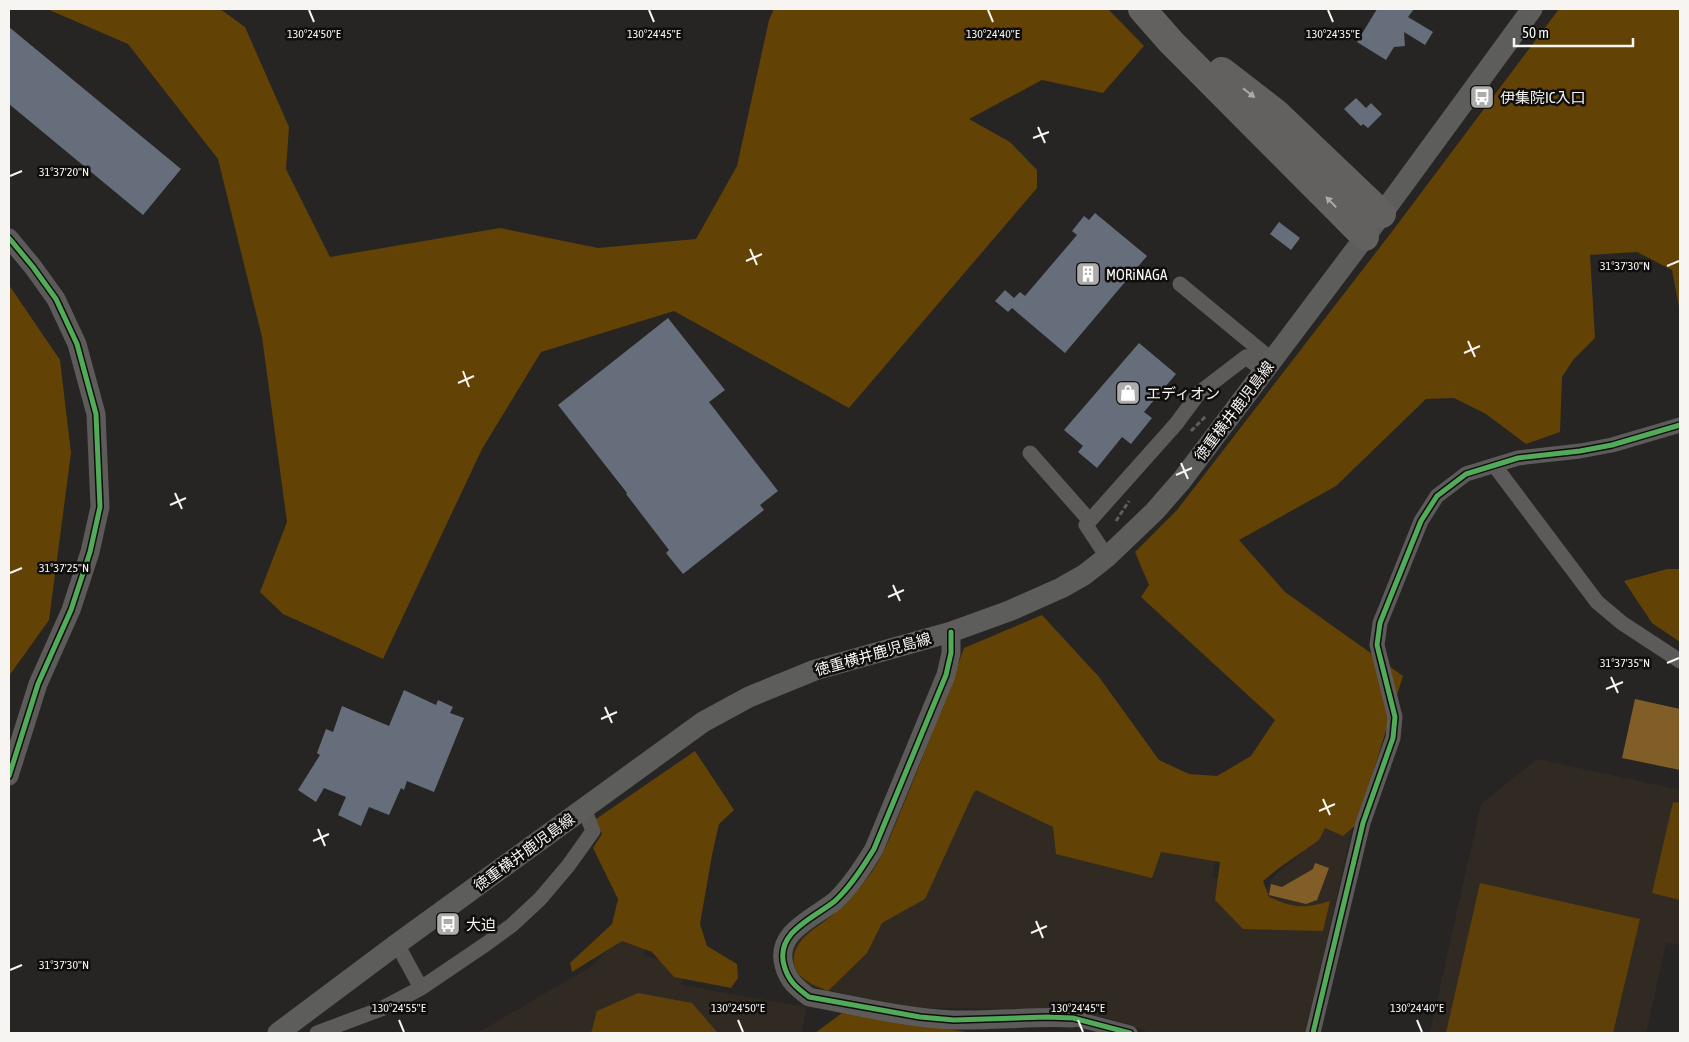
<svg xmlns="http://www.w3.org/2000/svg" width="1689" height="1042" viewBox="0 0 1689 1042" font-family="'Asap Condensed','Noto Sans JP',sans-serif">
	<rect width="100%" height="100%" fill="#262523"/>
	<path fill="#302a23" d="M1537 759 1680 790V945L1666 943 1646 1033H1430L1481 804Z
		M919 763 1008 798 1217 852 1212 877 1233 881 1264 898 1272 878 1303 852 1304 833 1325 816 1353 824 1306 1033H1148L1142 1029 1103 1017 1058 1009 922 1008 892 1005 806 985 796 976 792 963V950L800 938 837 908Z
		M630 901 646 943 644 956 687 966 681 985 806 1007 802 1033H477L592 966 612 946Z"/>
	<path fill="#5e4008" d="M1673 802 1680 803V900L1652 893Z
		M1480 883 1640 919 1613 1033H1446Z
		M638 993 692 1003 717 1032 722 1033H591L597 1011Z"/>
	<path fill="#634205" d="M47 9H220L245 27 289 127 286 169 330 257 500 228 598 248 696 239 737 166 769 20 774 9H1108L1144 46 1103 93 1042 80 969 119 1010 142 1037 170V188L849 408 674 311 541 352 482 449 383 659 283 614 260 592 287 522 262 337 218 159 128 44Z
		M1559 9H1680V312L1672 270 1637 252 1590 255 1595 338 1573 360 1562 377 1560 432 1526 444 1486 414 1454 398 1426 399 1336 486 1239 540 1285 592 1403 676 1357 824 1343 836 1325 828 1319 840 1279 868 1263 881 1269 897C1295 908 1303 909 1330 901L1323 931 1243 929 1215 900 1220 862 1161 852 1152 878 1056 854 1053 827 976 790 973 794 925 899 882 923 867 953 828 991C813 985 791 977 794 956 798 935 821 926 835 913 849 900 862 886 873 870 887 849 895 824 905 801 926 750 945 699 964 648L1042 615 1099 677 1159 760 1189 774 1217 776 1251 756 1275 720 1141 597 1149 585 1135 552 1177 510 1394 229Z
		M9 285 60 360 71 453 49 620 9 676Z
		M1667 569H1680V642L1652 623 1624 581Z
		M695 751 734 810 719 824 712 855 700 924 707 946 737 964 738 978 731 988 674 977 652 952 622 941 572 972 570 963 612 924 618 899 593 848 602 834 596 819Z
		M842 1013 973 1033H815Z"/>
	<path fill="#815e28" d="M1635 699 1680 709V770L1622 758Z
		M1315 863 1329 868 1317 900 1306 904 1269 895 1271 884 1282 887 1313 869Z"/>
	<path fill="#656e7a" d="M1377 9H1414L1408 17 1433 32 1425 45 1404 32 1405 46 1394 47 1386 60 1357 42Z
		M9 27 181 169 143 215 9 104Z
		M1356 98 1366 108 1371 103 1382 114 1368 128 1363 124 1361 126 1344 109Z
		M1095 213 1147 256 1065 353 1012 308 1008 312 995 301 1005 290 1014 298 1020 292 1025 296 1077 235 1072 231 1084 216 1089 220Z
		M1279 222 1300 238 1291 250 1270 234Z
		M668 318 725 390 709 402 778 491 760 505 764 510 683 574 666 553 669 550 626 494 627 493 558 405Z
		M1139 343 1176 374 1144 412 1152 418 1131 444 1122 437 1097 468 1078 452 1083 446 1064 430Z
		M404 690 436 705 438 700 453 707 450 713 464 718 434 792 407 781 404 790 401 788 389 815 369 807 361 826 338 815 346 797 324 788 316 802 298 790 320 755 317 753 326 729 333 732 342 706 389 726Z"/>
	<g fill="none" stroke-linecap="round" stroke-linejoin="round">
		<path stroke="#5f5e5d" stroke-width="3" stroke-dasharray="5 2.5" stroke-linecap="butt" d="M1191 431 1206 416
			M1116 521 1129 501"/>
		<path stroke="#5c5b5a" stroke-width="15" d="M1180 284 1272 360
			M1030 453 1090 521
			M1494 465 1597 602 1622 623 1680 661
			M1107 557 1086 525 1176 424 1199 393 1246 357 1264 371
			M397 944 421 988
			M1073 1018 1130 1033
			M317 1033 381 1009 421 988 486 944 512 925 540 899 568 866 593 831 584 809
			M1313 1033 1363 823 1393 738 1395 717 1377 645 1380 623 1421 521 1437 496 1466 474 1518 458 1580 451 1612 445 1680 425"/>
		<path stroke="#5c5b5a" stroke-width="19" d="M9 238 33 267 56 299 77 344 96 414 100 507 90 552 71 610 38 684 9 776
			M951 632V653L946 675 874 849C863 867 851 886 835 901 814 918 775 932 784 965 788 981 797 988 809 997 857 1006 906 1018 954 1020 994 1021 1033 1016 1073 1018"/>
		<path stroke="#5d5d5c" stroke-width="21" d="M278 1033 397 944 703 722 749 697 815 670 951 632 1009 611 1061 588 1084 575 1107 557 1155 511 1182 480 1365 237 1532 9"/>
		<path stroke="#626160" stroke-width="28" d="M1142 9 1171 42 1365 237
			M1222 71 1275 112 1382 214"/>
		<defs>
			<path id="cycleway" d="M9 238 33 267 56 299 77 344 96 414 100 507 90 552 71 610 38 684 9 776
				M951 632V653L946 675 874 849C863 867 851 886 835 901 814 918 775 932 784 965 788 981 797 988 809 997L920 1017 954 1020 1047 1017 1073 1018 1130 1033
				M1313 1033 1363 823 1393 738 1395 717 1377 645 1380 623 1421 521 1437 496 1466 474 1518 458 1580 451 1612 445 1680 425"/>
		</defs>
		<use href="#cycleway" stroke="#0f0e0d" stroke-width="8"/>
		<use href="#cycleway" stroke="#51ab58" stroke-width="5"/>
	</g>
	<defs><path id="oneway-solid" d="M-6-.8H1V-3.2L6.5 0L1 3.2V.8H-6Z" transform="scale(1.25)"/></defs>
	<g fill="#acaba9">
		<use href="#oneway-solid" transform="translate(1249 93) rotate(38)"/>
		<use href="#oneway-solid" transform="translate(1331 202) rotate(-134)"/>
	</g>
	<path fill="none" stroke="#f6f5f2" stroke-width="2" d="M309 10 314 22M649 10 654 22M988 10 993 22M1328 10 1333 22M1038 127 1045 143M1033 138 1049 132M10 176 22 171M750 249 757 265M746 261 762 254M1667 266 1679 261M1468 341 1475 357M1464 353 1480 346M463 371 469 387M458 383 474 376M1181 463 1188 479M1176 475 1192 468M175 493 182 509M170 505 186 498M10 573 22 568M893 585 900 601M888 597 904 590M1667 663 1679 658M1611 677 1618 693M1606 689 1623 682M605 707 612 723M601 719 617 712M1323 799 1330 815M1319 811 1335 804M318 829 325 846M313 841 329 834M1036 921 1043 938M1031 933 1047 926M10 970 22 965M399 1020 404 1032M738 1020 743 1032M1078 1020 1083 1032M1417 1020 1422 1032"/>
	<defs>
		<symbol id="bus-square" viewBox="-11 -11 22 22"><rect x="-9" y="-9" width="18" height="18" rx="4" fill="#adacaa" stroke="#0f0e0d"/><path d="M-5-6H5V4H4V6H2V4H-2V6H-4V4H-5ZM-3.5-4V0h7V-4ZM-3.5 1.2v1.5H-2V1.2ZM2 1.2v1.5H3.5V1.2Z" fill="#fff"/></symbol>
		<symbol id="building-square" viewBox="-11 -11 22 22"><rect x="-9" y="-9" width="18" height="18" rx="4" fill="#adacaa" stroke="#0f0e0d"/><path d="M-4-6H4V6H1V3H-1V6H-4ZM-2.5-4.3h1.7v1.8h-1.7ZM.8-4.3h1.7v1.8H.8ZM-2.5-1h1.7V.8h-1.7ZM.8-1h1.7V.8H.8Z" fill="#fff"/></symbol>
		<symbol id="shop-square" viewBox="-11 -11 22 22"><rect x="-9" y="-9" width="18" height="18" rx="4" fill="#adacaa" stroke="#0f0e0d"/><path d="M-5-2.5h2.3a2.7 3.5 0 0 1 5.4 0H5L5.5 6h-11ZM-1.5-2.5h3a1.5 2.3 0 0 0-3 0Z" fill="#fff"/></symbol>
	</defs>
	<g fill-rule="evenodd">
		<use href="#bus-square" x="1468" y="83" width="28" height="28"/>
		<use href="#building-square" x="1074" y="260" width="28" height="28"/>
		<use href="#shop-square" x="1114" y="379" width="28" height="28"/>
		<use href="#bus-square" x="434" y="910" width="28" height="28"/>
	</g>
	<g text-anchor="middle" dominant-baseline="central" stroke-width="5" stroke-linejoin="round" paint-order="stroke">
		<g font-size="15" fill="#f6f5f2" stroke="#0f0e0d" text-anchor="start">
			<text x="1500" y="97">伊集院IC入口</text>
			<text x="1106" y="274">MORiNAGA</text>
			<text x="1146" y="393">エディオン</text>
			<text x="466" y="924">大迫</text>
		</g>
		<g font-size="15" fill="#f6f5f2" stroke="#0f0e0d">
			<text transform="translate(1234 411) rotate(-53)">徳重横井鹿児島線</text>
			<text transform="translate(873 654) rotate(-16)">徳重横井鹿児島線</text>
			<text transform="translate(524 852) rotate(-36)">徳重横井鹿児島線</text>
		</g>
	</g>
	<g font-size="12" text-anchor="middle" fill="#f6f5f2" stroke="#0f0e0d" stroke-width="5" stroke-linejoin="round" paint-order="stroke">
		<text x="314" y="38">130°24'50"E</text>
		<text x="654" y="38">130°24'45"E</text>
		<text x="993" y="38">130°24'40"E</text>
		<text x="1333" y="38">130°24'35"E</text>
		<text x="64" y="176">31°37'20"N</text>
		<text x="1625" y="270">31°37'30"N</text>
		<text x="64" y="572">31°37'25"N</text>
		<text x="1625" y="667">31°37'35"N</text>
		<text x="64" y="969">31°37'30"N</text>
		<text x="399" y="1012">130°24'55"E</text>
		<text x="738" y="1012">130°24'50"E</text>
		<text x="1078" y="1012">130°24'45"E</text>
		<text x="1417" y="1012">130°24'40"E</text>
	</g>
	<rect width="1689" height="1042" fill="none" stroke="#f6f5f2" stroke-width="20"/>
	<path d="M1514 38v8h119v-8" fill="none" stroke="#f6f5f2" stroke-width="2.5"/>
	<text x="1522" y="38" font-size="15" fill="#f6f5f2" stroke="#0f0e0d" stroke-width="4" paint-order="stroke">50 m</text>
</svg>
